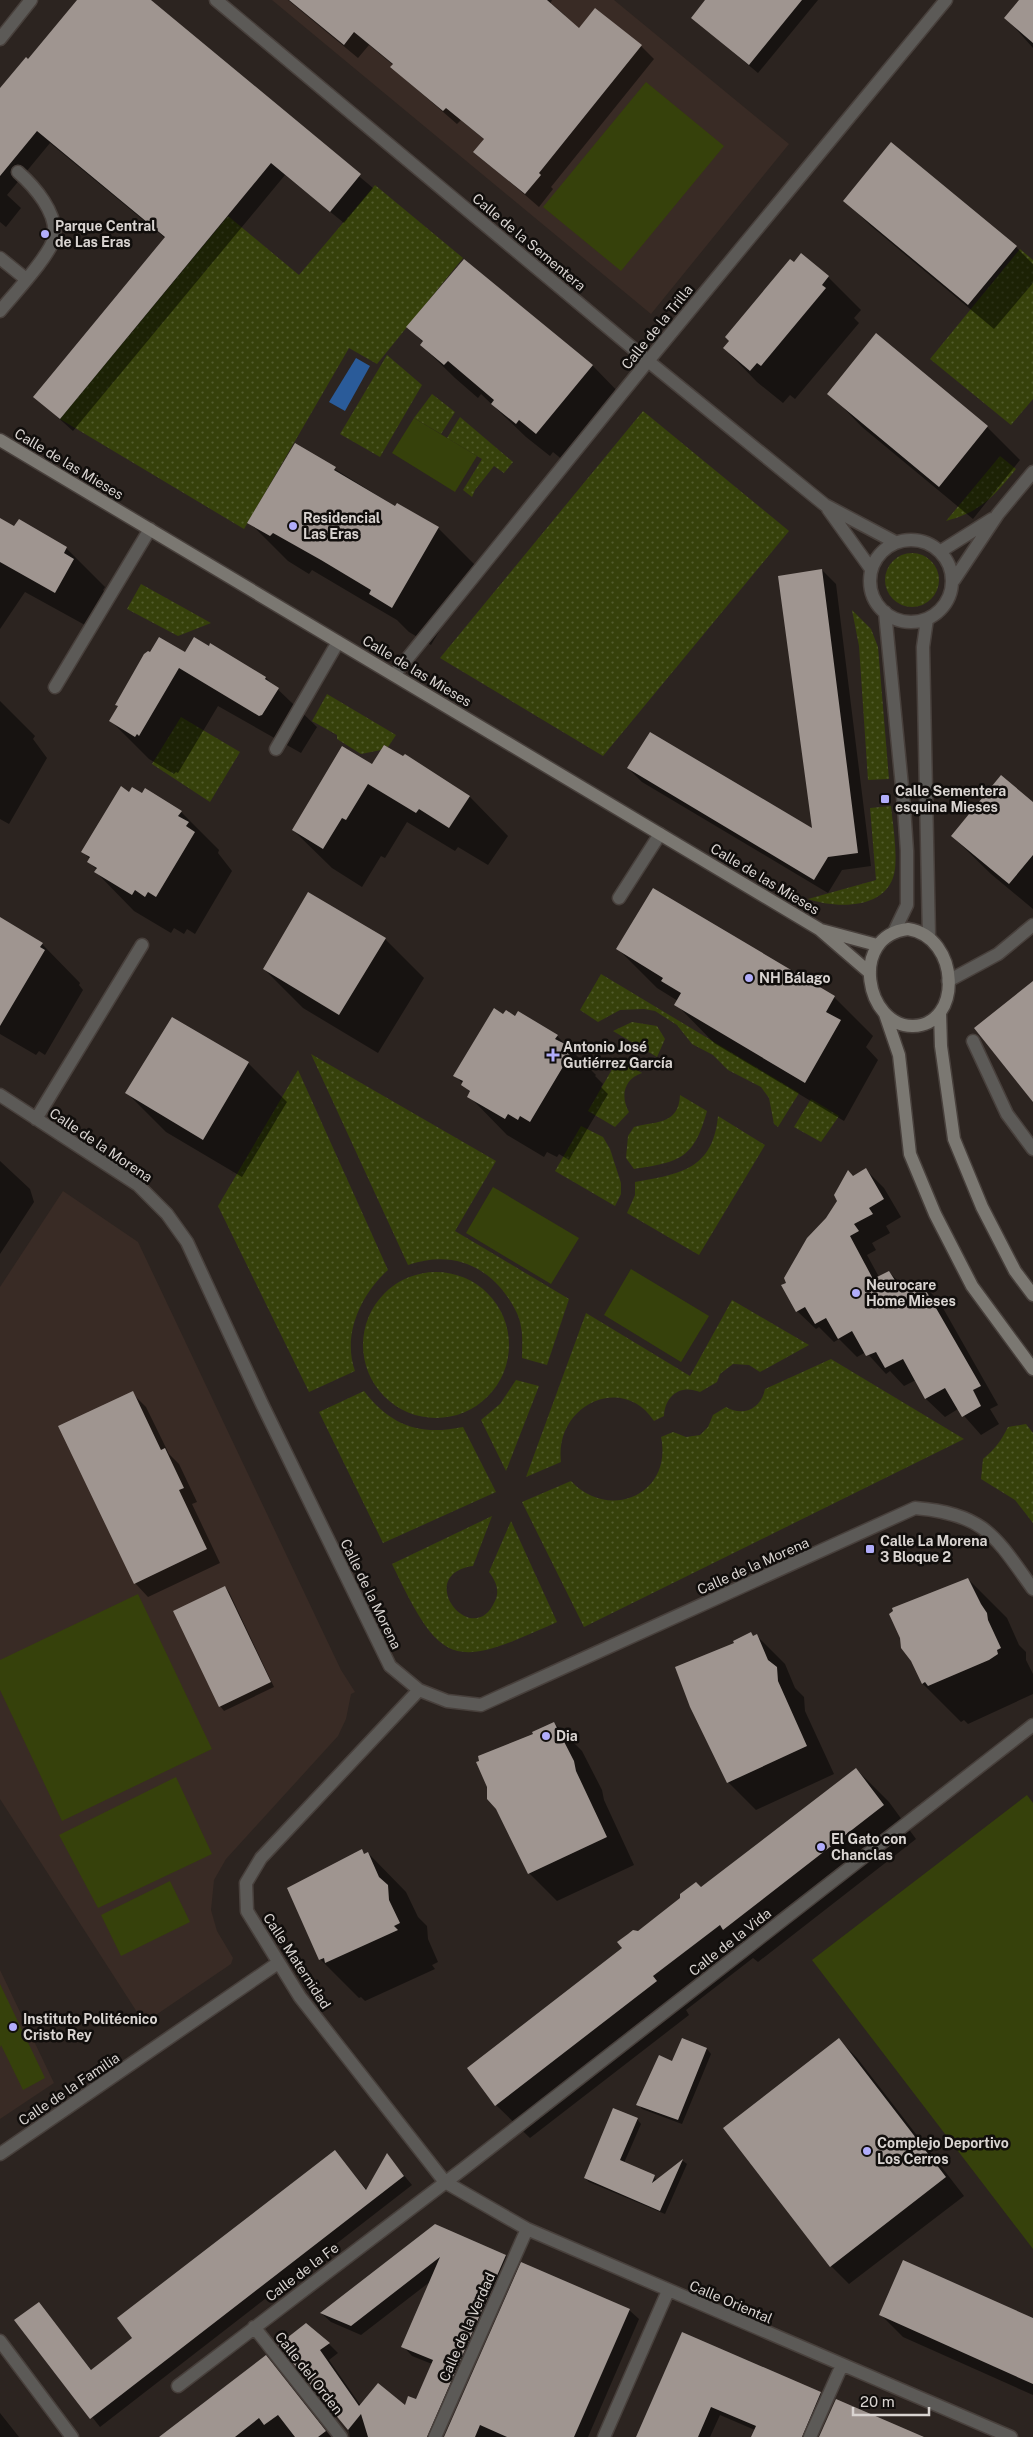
<svg xmlns="http://www.w3.org/2000/svg" width="1033" height="2437" viewBox="0 0 1033 2437" font-family="'Public Sans',sans-serif">
	<defs>
		<pattern id="green-dots" width="8" height="8" patternUnits="userSpaceOnUse" patternTransform="scale(1.25)"><rect width="8" height="8" fill="#36410b"/><path d="M2 2h.1M6 6h.1" fill="none" stroke="#525c2e" stroke-width="1.8" stroke-linecap="round"/></pattern>
	</defs>
	<rect width="100%" height="100%" fill="#2c2420"/>
	<path fill="#392b25" d="M272 0H297L344 45 354 32 393 64 391 67 446 108 484 139 474 153 525 194 540 175 539 173 609 86 563 49 565 15 547 0H614L789 144 651 314Z
		M63 1191 138 1242 341 1670 355 1692 351 1694 346 1719 338 1736 226 1859 214 1880 211 1910 217 1931 233 1958 231 1964 144 2023 0 1799V1287Z
		M0 1970 54 2083 0 2119Z"/>
	<path fill="url(#green-dots)" d="M375 185 463 258 377 364 349 348 244 529 60 419 228 216 299 275Z
		M1020 249 1033 260V399L1011 425 930 359Z
		M387 355 422 385 380 457 340 434Z
		M432 394 455 412 441 434 414 418Z
		M643 411 789 531 603 756 440 658Z
		M460 417 513 462 504 473 494 466 475 490 472 497 463 490 482 459 447 438Z
		M1000 456 1016 469C993 497 982 511 946 521Z
		M885 580a27 27 0 1 1 54 0a27 27 0 1 1-54 0Z
		M141 584 211 623 178 636 127 609Z
		M852 610 871 629 878 647 889 779 868 780 859 646Z
		M327 694 396 735 388 747 384 745 381 750 361 754 337 739V735L312 721Z
		M181 717 240 752 210 802 152 764Z
		M891 806C893 826 897 849 895 869 890 910 837 909 808 899L876 880 870 808Z
		M601 974 799 1093 778 1127 774 1124 769 1098 761 1087 728 1070 713 1055 692 1044 677 1025 655 1011 644 1009 620 1010 598 1022 580 1010Z
		M632 1022 657 1026 665 1039 657 1057 613 1031Z
		M311 1054 496 1161 455 1231 569 1299 547 1365 522 1358C522 1347 523 1337 521 1327 520 1317 514 1307 509 1299 485 1263 449 1251 408 1265Z
		M618 1059 642 1073C624 1079 620 1096 629 1112L615 1127 588 1111Z
		M298 1070 388 1270C361 1294 342 1335 355 1371L309 1392 218 1206Z
		M680 1095 707 1111C694 1158 681 1162 634 1169L626 1158 628 1136 634 1127C653 1121 679 1126 680 1095Z
		M811 1099 839 1116 821 1142 794 1127Z
		M718 1116 765 1145 699 1255 627 1213 635 1195V1182C681 1174 713 1169 718 1116Z
		M581 1126 603 1137 610 1149 621 1183V1194L615 1206 555 1171Z
		M363 1345a73 73 0 1 1 146 0a73 73 0 1 1-146 0Z
		M732 1300 809 1345 760 1372 749 1365 733 1364 720 1374 717 1382 700 1392C681 1384 665 1395 664 1416L654 1421C624 1373 554 1404 561 1462L526 1477 586 1313 690 1376Z
		M831 1359 964 1439 584 1627 522 1502 571 1481C609 1522 673 1494 661 1437L673 1432 686 1437 700 1435 708 1427 713 1415 726 1407C743 1417 761 1409 765 1389Z
		M516 1380 539 1386 506 1471 481 1420 500 1404Z
		M364 1391C391 1426 420 1436 463 1427L496 1492 383 1543 319 1412Z
		M1026 1424 1033 1433V1523L1015 1500 981 1479 983 1459C995 1449 1001 1441 1008 1427Z
		M492 1516 473 1566C412 1575 473 1652 495 1601 500 1591 496 1581 489 1572L511 1521 557 1622C453 1669 442 1669 392 1564Z"/>
	<path fill="#36410b" d="M646 82 724 146 621 271 543 207Z
		M414 418 477 456 455 492 392 453Z
		M493 1187 579 1238 551 1284 466 1233Z
		M631 1269 709 1316 681 1362 604 1315Z
		M138 1594 212 1749 62 1821 0 1690V1660Z
		M176 1777 212 1854 98 1908 59 1835Z
		M1027 1795 1033 1803V2249L812 1960Z
		M170 1881 190 1922 121 1956 101 1915Z
		M0 1984 45 2078 23 2090 1 2045 0 2048Z"/>
	<path fill="#2a5b99" d="M356 358 370 366 345 411 329 402Z"/>
	<path fill="#0007" d="M79 0H148L373 188 344 223 285 175 73 431 35 397 165 238 50 143 7 195 21 208 6 227 0 222V95Z
		M288 0H552L550 4 579 29 641 46 654 59 551 187 553 189 539 207 475 152 485 140 461 120 457 124 406 80 392 67 393 65 369 45 358 58Z
		M707 0H818L758 73 692 18Z
		M1021 0H1033V48L1006 18Z
		M845 201 1016 247 1033 264V283L994 329 871 226Z
		M828 277 861 310 854 318 859 323 795 399 790 395 783 403 757 382 724 348Z
		M408 327 592 365 625 399 570 466 553 452 550 456 526 437 481 394 478 398 455 378 421 345 423 342Z
		M877 335 987 427 1020 460 973 519 862 427 829 393Z
		M296 445 396 507 398 504 438 528 477 567 431 645 409 632 397 620 361 599 312 570 309 574 288 561 249 522Z
		M0 527 15 528 66 548 105 587 103 590 112 599 94 630 25 592 0 629Z
		M822 570 836 584 871 866 842 870 828 893 642 782 628 768 813 831Z
		M211 645 266 678 317 727 301 753 218 706 178 773 176 772 174 774 149 759 111 721 185 654 209 648Z
		M0 701 35 736 33 739 47 758 9 824 0 819Z
		M405 756 470 797 508 836 488 865 458 847 455 851 407 822 385 858 381 856 362 887 332 868 293 830Z
		M130 793 181 812 219 850 218 853 232 871 195 934 187 929 184 934 174 928 171 933 134 911 96 872 97 870 88 861 90 859 82 851Z
		M1033 803V909L991 874 952 836Z
		M653 890 834 997 873 1036 866 1047 878 1060 844 1121 714 1043 676 1004 678 1001 657 988 618 949Z
		M0 919 42 944 80 983 79 985 83 990 45 1055 39 1051 36 1055 0 1034Z
		M385 939 424 978 378 1053 303 1008 264 969Z
		M503 1016 557 1036 596 1075 595 1076 603 1084 601 1087 608 1094 569 1160 559 1154 557 1157 547 1152 544 1157 507 1135 469 1096 471 1093 455 1075Z
		M248 1063 287 1102 242 1177 166 1132 127 1093Z
		M0 1161 30 1189 34 1202 0 1254Z
		M866 1170 884 1188 901 1217 886 1226 890 1233 872 1243 876 1250 867 1255 879 1277 889 1272 907 1290 921 1283 939 1301 998 1405 990 1409 999 1424 981 1435 958 1409 945 1417 926 1399 916 1380 904 1386 890 1371 886 1374 866 1352 857 1357 839 1339 834 1342 819 1327 816 1329 797 1311 827 1219 853 1177Z
		M132 1393 146 1407 169 1454 179 1464 197 1502 192 1504 220 1563 148 1597 135 1583Z
		M968 1579 1007 1618 1019 1645 1026 1652V1660L1033 1674V1694L968 1724 964 1720 961 1722 923 1684 912 1660Z
		M225 1587 229 1592 274 1687 224 1711 220 1706Z
		M757 1636 785 1664 795 1688 804 1697 805 1711 834 1774 756 1810 728 1782 754 1637Z
		M554 1723 582 1751 602 1790 604 1800 634 1865 557 1901 529 1873Z
		M856 1769 889 1802 916 1839 758 1962 753 1958 686 2010 689 2015 530 2138 496 2105 469 2068 624 1949 639 1933 701 1889Z
		M362 1851 365 1855 368 1853 406 1892 418 1917 427 1926 428 1939 438 1962 432 1965 435 1969 365 2001 361 1997 359 1998 320 1959Z
		M682 2039 707 2049 711 2054 682 2124 642 2109 638 2104 673 2062Z
		M839 2040 857 2058 964 2196 849 2284 831 2266Z
		M637 2119 641 2124 624 2163 658 2180 683 2161 687 2164 665 2214 589 2182 585 2178Z
		M335 2152 367 2190 387 2155 412 2185 100 2427 16 2321 39 2303 92 2371 134 2338Z
		M435 2225 506 2256 515 2266 441 2437H350L349 2431 280 2345 329 2344 338 2353 329 2360 361 2406 406 2407 417 2401 432 2364 412 2356 403 2346 431 2281 361 2335 331 2322 321 2313Z
		M629 2310 639 2319 588 2437H451Z
		M881 2315 1033 2320V2395L903 2337Z
		M682 2333 820 2393 829 2402 814 2437H752L755 2430 720 2415 710 2437H637Z
		M266 2356 331 2437H161Z
		M0 2413 19 2437H0Z"/>
	<path fill="#9f9590" d="M77 0H151L361 174 330 212 271 163 60 419 33 397 165 237 37 131 0 176V88L26 57 28 59Z
		M289 0H547L579 28 595 8 642 45 539 173 541 175 525 194 473 152 484 139 446 108 443 111 390 67 393 64 354 32 344 45Z
		M705 0H802L749 65 691 18Z
		M1019 0H1033V43L1004 18Z
		M891 142 1017 246 968 305 843 201Z
		M801 253 829 276 822 285 826 288 761 366 757 363 750 371 723 348 729 341 725 337 790 259 794 262Z
		M464 259 593 365 536 434 519 420 516 424 491 404 494 400 448 361 444 365 420 345 423 341 406 327Z
		M876 333 988 426 939 487 827 394Z
		M295 443 336 467 334 470 395 506 397 503 439 527 392 608 369 594 371 590 321 560 273 533 270 536 247 523Z
		M0 518 14 526 19 519 67 547 64 553 74 559 55 593 0 562Z
		M822 569 858 853 828 857 814 880 627 768 650 732 812 828 778 576Z
		M159 637 185 652 194 637 209 646 210 643 266 677 265 679 279 688 262 715 259 716 179 668 139 736 137 734 135 737 109 721 118 706 115 705 144 654 148 651 150 652Z
		M384 745 403 756 405 754 470 796 449 828 419 809 416 813 368 784 346 820 342 818 323 849 292 830 342 746 372 764Z
		M1001 775 1033 802V855L1009 884 951 836Z
		M121 786 129 792 132 787 142 793 145 788 182 811 178 816 189 822 186 826 195 832 156 897 148 892 145 897 135 890 132 895 94 872 97 868 87 862 90 857 81 852Z
		M653 888 835 996 826 1012 841 1020 805 1083 674 1005 681 993 661 981 663 978 616 949Z
		M308 892 386 938 339 1015 263 969Z
		M0 917 43 943 40 947 45 950 0 1026Z
		M1033 981V1102L974 1028Z
		M494 1008 503 1014 506 1010 515 1016 518 1011 558 1035 555 1039 565 1044 562 1049 570 1055 530 1122 520 1116 518 1120 508 1114 505 1119 467 1097 470 1091 461 1085 463 1081 453 1076Z
		M172 1017 249 1062 203 1140 125 1093Z
		M866 1168 884 1199 869 1208 873 1214 854 1224 859 1231 850 1236 873 1279 889 1271 898 1285 901 1282 906 1290 921 1282 981 1386 973 1390 981 1406 962 1417 945 1388 925 1399 903 1359 885 1368 876 1352 866 1356 852 1331 838 1339 826 1318 815 1324 805 1307 796 1312 781 1285 786 1283 784 1278 807 1238 826 1218 837 1201 834 1195 848 1170 853 1176Z
		M133 1391 161 1450 165 1448 184 1488 179 1490 207 1549 134 1584 58 1426Z
		M968 1578 981 1604 987 1613 988 1620 1001 1648 997 1650 998 1654 989 1660 928 1686 925 1682 922 1684 911 1661 901 1648 900 1638 889 1614 893 1611 892 1608Z
		M225 1586 271 1682 219 1707 173 1611Z
		M751 1632 753 1636 757 1634 768 1660 777 1667 778 1681 807 1746 727 1783 690 1707 675 1667 734 1643 733 1641Z
		M554 1722 574 1761 576 1771 607 1837 528 1874 496 1809 487 1799V1787L476 1762 479 1761 478 1756 533 1734 532 1732Z
		M856 1768 884 1805 723 1930 720 1925 653 1976 657 1981 495 2106 467 2068 622 1948 617 1942 628 1934 633 1930 638 1931 680 1898V1894L696 1882 701 1887Z
		M362 1849 364 1854 368 1852 379 1877 388 1885 389 1900 400 1923 394 1926 398 1930 325 1963 324 1958 319 1960 287 1888Z
		M682 2038 707 2048 678 2120 636 2105 659 2055 672 2061Z
		M839 2038 946 2177 830 2267 723 2128Z
		M613 2108 638 2118 620 2160 655 2175 652 2183 683 2159 660 2211 584 2178Z
		M335 2150 366 2190 387 2153 404 2176 90 2419 14 2320 39 2302 91 2370 132 2338 117 2318Z
		M435 2224 506 2255 427 2437H368L361 2414 348 2430 278 2345 306 2323 330 2343 320 2350 359 2406 378 2383 405 2405 408 2396 416 2399 433 2360 401 2347 440 2257 351 2326 320 2313Z
		M903 2260 1033 2318V2384L879 2315Z
		M521 2262 630 2309 574 2437H507L480 2425 475 2437H444Z
		M682 2332 821 2392 802 2437H751L756 2426 711 2407 698 2437H636Z
		M266 2355 326 2431 318 2437H295L278 2415 264 2425 259 2418 235 2437H159Z
		M836 2399 924 2437H819Z"/>
	<g fill="none" stroke-linecap="round" stroke-linejoin="round">
		<defs>
			<path id="lane" d="M0 258 26 279
				M0 311C12 296 52 254 54 237 58 213 34 186 18 172
				M55 687 150 529
				M276 749 338 642
				M619 898 660 834
				M973 1041 1007 1114 1033 1149"/>
			<path id="street" d="M216 0 648 361 825 505 895 542
				M0 39 31 0
				M828 509 871 569
				M870 581a41 41 0 1 1 82 0a41 41 0 1 1-82 0Z
				M941 551 992 519
				M954 580 998 514 1033 472
				M885 612 904 807 907 851V905L894 932
				M927 619 923 647 929 937
				M394 675 648 361 946 0
				M948 981 998 954 1033 925
				M0 1095 138 1185 167 1214 187 1242 262 1404 390 1666 419 1690 447 1701 481 1705 915 1508C985 1514 995 1536 1033 1589
				M36 1119 142 945
				M419 1690 261 1858 246 1883 247 1911 300 1997 445 2182 527 2229 1011 2437
				M0 2154 278 1963
				M254 2327 341 2437
				M0 2341 72 2437
				M178 2386 463 2169 1033 1725
				M435 2437 527 2229
				M604 2437 668 2291
				M810 2437 842 2365"/>
			<path id="secondary" d="M0 440 819 929 870 973
				M908 929C960 937 963 1025 913 1026 866 1027 848 936 908 929Z
				M821 930 877 945
				M940 1013 941 1046 954 1139 982 1207 1015 1271 1033 1295
				M885 1014 899 1055 910 1154 935 1214 972 1286 1033 1369"/>
		</defs>
		<use href="#lane" stroke="#48403c" stroke-width="15"/>
		<use href="#street" stroke="#48403c" stroke-width="15"/>
		<use href="#secondary" stroke="#48403c" stroke-width="15"/>
		<use href="#lane" stroke="#5c5a57" stroke-width="12"/>
		<use href="#street" stroke="#5c5a57" stroke-width="12"/>
		<use href="#secondary" stroke="#7b7872" stroke-width="12"/>
	</g>
	<g fill="#b1adfa" stroke="#110e0c" stroke-width="2">
		<circle cx="45" cy="234" r="5"/>
		<circle cx="293" cy="526" r="5"/>
		<rect x="880" y="794" width="10" height="10" rx="2.5"/>
		<circle cx="749" cy="978" r="5"/>
		<path d="M550.5 1047.5h5v5h5v5h-5v5h-5v-5h-5v-5h5z"/>
		<circle cx="856" cy="1293" r="5"/>
		<rect x="865" y="1544" width="10" height="10" rx="2.5"/>
		<circle cx="546" cy="1736" r="5"/>
		<circle cx="821" cy="1847" r="5"/>
		<circle cx="13" cy="2027" r="5"/>
		<circle cx="867" cy="2151" r="5"/>
	</g>
	<g text-anchor="middle" dominant-baseline="central" stroke-width="5" stroke-linejoin="round" paint-order="stroke">
		<g font-size="14" font-weight="bold" fill="#d9d4d1" stroke="#110e0c" text-anchor="start">
			<text x="55" y="226">Parque Central<tspan x="55" dy="16">de Las Eras</tspan></text>
			<text x="303" y="518">Residencial<tspan x="303" dy="16">Las Eras</tspan></text>
			<text x="895" y="791">Calle Sementera<tspan x="895" dy="16">esquina Mieses</tspan></text>
			<text x="759" y="978">NH Bálago</text>
			<text x="563" y="1047">Antonio José<tspan x="563" dy="16">Gutiérrez García</tspan></text>
			<text x="866" y="1285">Neurocare<tspan x="866" dy="16">Home Mieses</tspan></text>
			<text x="880" y="1541">Calle La Morena<tspan x="880" dy="16">3 Bloque 2</tspan></text>
			<text x="556" y="1736">Dia</text>
			<text x="831" y="1839">El Gato con<tspan x="831" dy="16">Chanclas</tspan></text>
			<text x="23" y="2019">Instituto Politécnico<tspan x="23" dy="16">Cristo Rey</tspan></text>
			<text x="877" y="2143">Complejo Deportivo<tspan x="877" dy="16">Los Cerros</tspan></text>
		</g>
		<g font-size="14" fill="#d9d4d1" stroke="#110e0c">
			<text transform="translate(529 242) rotate(40)">Calle de la Sementera</text>
			<text transform="translate(657 327) rotate(-51)">Calle de la Trilla</text>
			<text transform="translate(69 464) rotate(31)">Calle de las Mieses</text>
			<text transform="translate(417 671) rotate(31)">Calle de las Mieses</text>
			<text transform="translate(765 879) rotate(31)">Calle de las Mieses</text>
			<text transform="translate(101 1145) rotate(34)">Calle de la Morena</text>
			<text transform="translate(753 1566) rotate(-24)">Calle de la Morena</text>
			<text transform="translate(371 1594) rotate(64)">Calle de la Morena</text>
			<text transform="translate(730 1942) rotate(-38)">Calle de la Vida</text>
			<text transform="translate(297 1961) rotate(57)">Calle Maternidad</text>
			<text transform="translate(69 2089) rotate(-34)">Calle de la Familia</text>
			<text transform="translate(302 2272) rotate(-37)">Calle de la Fe</text>
			<text transform="translate(731 2302) rotate(23)">Calle Oriental</text>
			<text transform="translate(467 2327) rotate(-66)">Calle de la Verdad</text>
			<text transform="translate(309 2373) rotate(52)">Calle del Orden</text>
		</g>
	</g>
	<path d="M853 2407v8h76v-8" fill="none" stroke="#d9d4d1" stroke-width="2.5"/>
	<text x="860" y="2407" font-size="15" fill="#d9d4d1" stroke="#110e0c" stroke-width="4" paint-order="stroke">20 m</text>
</svg>
